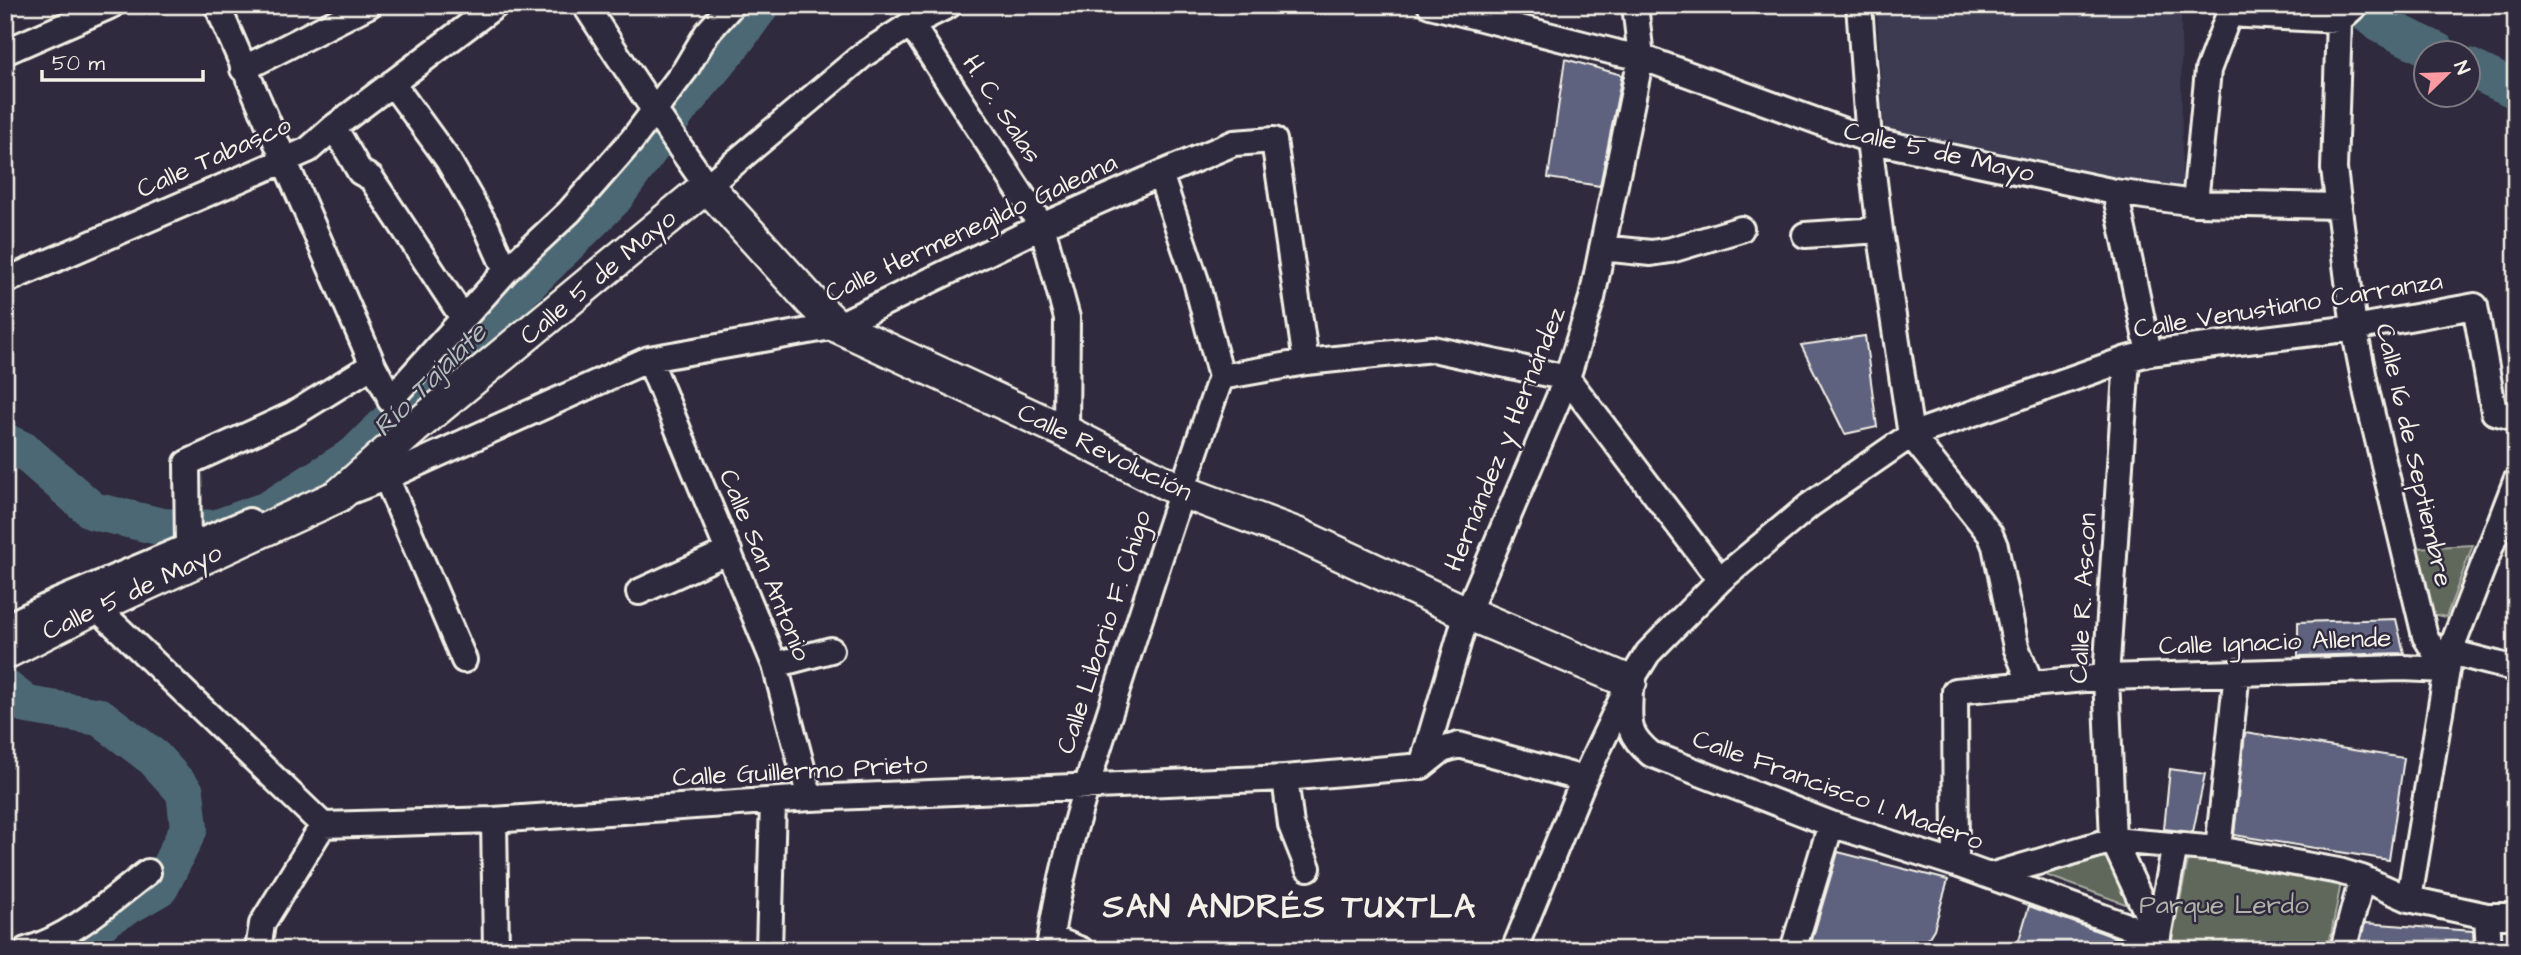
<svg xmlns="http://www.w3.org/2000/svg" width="2521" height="955" viewBox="0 0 2521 955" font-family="'Architects Daughter',sans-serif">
	<rect width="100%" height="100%" fill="#2f2a3d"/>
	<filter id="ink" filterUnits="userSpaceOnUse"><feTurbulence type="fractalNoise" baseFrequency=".0143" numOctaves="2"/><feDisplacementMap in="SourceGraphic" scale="14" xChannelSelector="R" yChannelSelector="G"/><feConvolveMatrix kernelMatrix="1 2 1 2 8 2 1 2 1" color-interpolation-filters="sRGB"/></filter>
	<g filter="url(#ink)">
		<path fill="#3d3b51" d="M1901 5H2181L2182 194 1884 130 1877 12Z"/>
		<path fill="#60685c" stroke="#aaaca2" stroke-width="2" d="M2473 545 2446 617 2431 614 2414 548Z
			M2112 855 2131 906 2040 873Z
			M2189 855 2341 883 2328 950H2170Z"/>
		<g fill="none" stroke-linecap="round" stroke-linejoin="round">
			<path stroke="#4d6775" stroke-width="38" d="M2354 5 2388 28 2438 52
				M2468 67 2516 90
				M5 442 24 451 93 511 163 527 215 529 268 510 355 455 613 199 678 110 734 42 761 5
				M5 688 27 705 100 717 154 758 185 792 189 828 160 887 108 917 67 950"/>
		</g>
		<path fill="#5e627f" stroke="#f4f1e8" stroke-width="2" d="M1565 59 1622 75 1600 186 1548 178Z
			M1865 336 1877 427 1845 434 1801 345Z
			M2396 619 2404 653 2298 656V622Z
			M2245 733 2404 758 2389 860 2234 835Z
			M2170 769 2205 774 2193 832 2164 829Z
			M1838 852 1948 880 1934 929 1921 950H1809Z
			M2029 906 2144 948 2145 950H2016Z
			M2365 923 2473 931 2474 950H2358Z"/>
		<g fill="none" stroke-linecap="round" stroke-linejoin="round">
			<defs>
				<path id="minor" d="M217 5 373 365 402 420 414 428
					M585 5C624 66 665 127 707 186L863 55 911 24 949 5
					M1430 5 1618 53 1641 57 1869 140 2115 192 2195 203 2339 206
					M1859 5 1869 140 1880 230 1911 435 1990 534 1995 546 2016 647 2031 684
					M2229 14 2339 20 2356 5
					M2339 20 2334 169 2354 328 2367 394 2425 636 2446 670
					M911 24 1042 226 1067 318 1066 432
					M5 52 112 5
					M243 69 369 5
					M392 83 448 160 487 228 506 271
					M334 127 360 172 371 178 463 318
					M1160 174 1196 281 1221 377
					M2115 192 2149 353
					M2195 203 2208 70 2229 14 2228 5
					M1805 235 1880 230
					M1602 248 1651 253 1671 250 1741 229
					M5 281 308 150 334 127 496 5
					M649 359 775 665 810 798
					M2127 359 2106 677 2113 840 2158 937
					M1221 377 1306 362 1433 349 1567 378 1720 580
					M390 400 506 271 569 212 632 140 685 70 707 33 732 5
					M380 463 464 660
					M348 492 387 477 649 359 837 326 1042 226 1160 174 1234 143 1274 140 1306 362
					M188 546 187 463 292 415 373 365
					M639 592 729 551
					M96 607 323 825 494 820 810 798 1285 778 1422 766 1442 750 1459 745 1584 779
					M5 627 56 602 249 521
					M2450 652 2516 669
					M775 665 831 650
					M1630 690C1629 721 1625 733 1651 754L1831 824 1956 864 2158 937
					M1422 766 1467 613 1567 378 1592 298 1641 57 1635 5
					M1285 778 1291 825 1308 868
					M494 820 496 950
					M2218 849 2237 672
					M1956 864 1955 691 2106 677 2402 668 2446 670
					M1990 876 2113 840 2218 849 2339 871 2362 878 2409 899 2487 916H2516
					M2409 899 2450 652 2516 481
					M2487 916 2489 950
					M1051 938 1081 950
					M2157 941 2175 845
					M26 950C72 937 110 901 148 872
					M258 950 262 924 323 825
					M769 950 773 801
					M1049 950C1061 859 1091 771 1119 684 1152 581 1185 479 1221 377
					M1514 950 1584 779 1630 682 1648 653 1720 580 1810 505 1911 435 2127 359 2149 353 2354 328 2475 306 2494 412 2516 418
					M1793 950 1831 824
					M2343 950 2362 878"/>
				<path id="major" d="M5 653 96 607 338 496 414 428 707 186 812 302 837 326 1066 432 1181 491 1299 535 1467 613 1630 682"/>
			</defs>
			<use href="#minor" stroke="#f4f1e8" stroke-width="30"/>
			<use href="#major" stroke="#f4f1e8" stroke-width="37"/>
			<use href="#minor" stroke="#2f2a3d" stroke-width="24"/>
			<use href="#major" stroke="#2f2a3d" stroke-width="32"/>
		</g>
	</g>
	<g text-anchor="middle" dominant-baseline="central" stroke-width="5" stroke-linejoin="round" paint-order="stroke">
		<g font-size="26" fill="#f4f1e8" stroke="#2f2a3d">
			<text transform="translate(1002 109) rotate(57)">H. C. Salas</text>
			<text transform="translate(1939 152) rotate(13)">Calle 5 de Mayo</text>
			<text transform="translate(214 157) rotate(-24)">Calle Tabasco</text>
			<text transform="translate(971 228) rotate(-25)">Calle Hermenegildo Galeana</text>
			<text transform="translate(598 277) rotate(-40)">Calle 5 de Mayo</text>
			<text transform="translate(2288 305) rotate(-9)">Calle Venustiano Carranza</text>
			<text transform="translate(1505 439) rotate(-68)">Hernández y Hernández</text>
			<text transform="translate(1105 452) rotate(26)">Calle Revolución</text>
			<text transform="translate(2414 455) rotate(77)">Calle 16 de Septiembre</text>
			<text transform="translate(765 565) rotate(68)">Calle San Antonio</text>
			<text transform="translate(132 592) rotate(-25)">Calle 5 de Mayo</text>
			<text transform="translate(2083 598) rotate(-87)">Calle R. Ascon</text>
			<text transform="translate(1104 632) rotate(-72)">Calle Liborio F. Chigo</text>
			<text transform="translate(2275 642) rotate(-2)">Calle Ignacio Allende</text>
			<text transform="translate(800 771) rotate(-3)">Calle Guillermo Prieto</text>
			<text transform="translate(1838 790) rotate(20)">Calle Francisco I. Madero</text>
		</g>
		<g font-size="26" fill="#b1b3a9" stroke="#2f2a3d">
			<text x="2224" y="905">Parque Lerdo</text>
		</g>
		<g font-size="28" font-style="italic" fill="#b1baba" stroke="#2f2a3d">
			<text transform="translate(430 380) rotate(-45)">Río Tajalate</text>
		</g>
		<g font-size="33" font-weight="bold" letter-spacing="2" fill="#f4f1e8" stroke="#2f2a3d">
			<text x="1290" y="907">SAN ANDRÉS TUXTLA</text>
		</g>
	</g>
	<rect width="2521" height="955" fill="none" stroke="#2f2a3d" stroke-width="28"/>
	<rect x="14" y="14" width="2493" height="927" fill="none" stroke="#f4f1e8" stroke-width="2.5" filter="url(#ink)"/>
	<g transform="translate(2447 74) rotate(67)"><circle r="33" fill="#2f2a3d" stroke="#7e7a81" stroke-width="2"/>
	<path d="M0-5L12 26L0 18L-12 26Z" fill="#ff9aa2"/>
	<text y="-10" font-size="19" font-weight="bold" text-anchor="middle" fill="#f4f1e8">N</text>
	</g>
	<path d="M42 70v10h161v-10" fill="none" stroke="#f4f1e8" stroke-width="3.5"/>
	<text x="52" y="70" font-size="21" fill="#f4f1e8" stroke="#2f2a3d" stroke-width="5" paint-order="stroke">50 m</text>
</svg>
